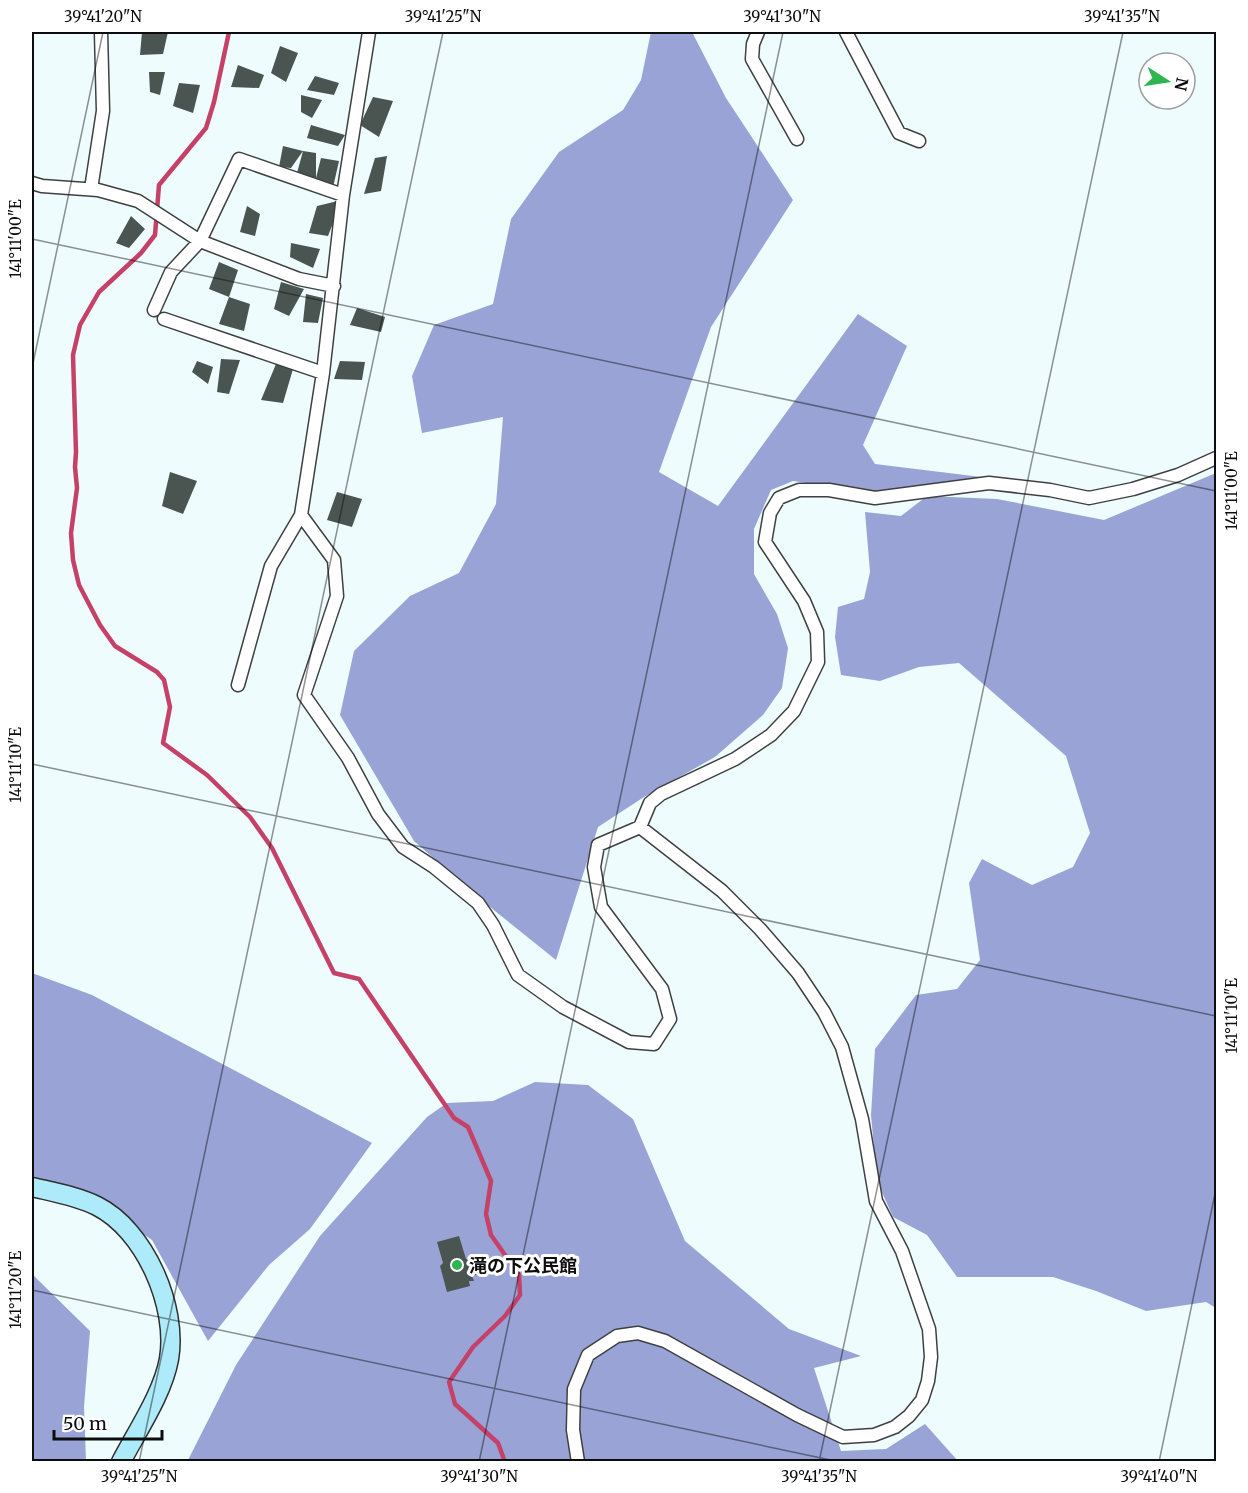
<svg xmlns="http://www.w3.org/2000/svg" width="1248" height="1493" viewBox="0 0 1248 1493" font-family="Merriweather,'Noto Sans JP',serif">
	<rect width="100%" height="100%" fill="#eefcfe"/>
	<path fill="#9aa3d6" d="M651 32H692L726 98 793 200 711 327 659 472 718 506 858 314 907 346 863 445 875 464 1031 483 878 493 793 481 771 490 754 529V574L777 614 788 648 782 688 763 715 715 757 644 797 598 827 556 960 480 899 414 841 340 715 354 651 410 596 459 573 496 504 503 417 422 433 412 376 434 325 493 304 511 219 559 152 623 110 641 80Z
		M1216 473V1308L1206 1302 1146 1311 1096 1291 1053 1277H957L927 1235 893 1217 877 1181 871 1115 875 1049 916 995 957 989 980 960 969 883 982 859 1032 885 1073 867 1090 833 1066 756 959 663 919 667 880 681 841 675 835 637 838 607 864 599 870 572 865 512 901 516 927 496 997 499 1104 520Z
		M32 973 92 995 372 1143 310 1229 269 1265 208 1341 152 1240 84 1193 32 1176Z
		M535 1082 588 1085 633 1119 685 1241 789 1329 861 1356 814 1368 841 1451 886 1449 925 1424 958 1461 187 1462 236 1365 320 1236 427 1117 447 1103 493 1101Z
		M32 1274 90 1331 84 1407 86 1461H32Z"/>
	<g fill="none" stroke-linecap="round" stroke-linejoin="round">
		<path stroke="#c54168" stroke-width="4.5" d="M229 32 214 102 206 128 159 185 155 235 141 253 99 292 80 325 73 355 76 452 75 467 77 488 71 533 73 560 79 585 100 625 115 646 157 672 164 680 170 707 163 743 207 775 250 817 272 848 334 973 359 979 454 1118 468 1127 491 1181 486 1214 491 1235 519 1275 520 1295 505 1316 473 1347 449 1382 455 1404 498 1443 505 1462"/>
	</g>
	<path fill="#4a5552" d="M142 32H168L163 54 140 55Z
		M280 46 298 53 286 82 271 73Z
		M238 65 264 75 259 88 231 87Z
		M149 72H165L160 95 150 92Z
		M315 76 339 83 334 95 307 90Z
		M179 83 200 85 193 113 173 106Z
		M301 95 322 100 312 118 301 112Z
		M373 97 393 101 379 137 360 125Z
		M311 125 345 135 338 146 307 138Z
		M283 146 303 151 291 168 279 167Z
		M303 151 316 153V178L297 173Z
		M387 156 381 191 364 194 375 158Z
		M321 158 339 161 332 192 316 178Z
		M342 200 328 236 309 233 317 206Z
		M247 206 260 214 255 236 240 232Z
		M131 216 145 229 129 248 116 243Z
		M291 243 320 249 313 268 290 257Z
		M219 262 238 270 229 297 209 289Z
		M281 282 304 289 289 316 274 309Z
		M306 294 323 298 318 323 303 322Z
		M229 297 250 304 244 331 219 324Z
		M357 308 385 317 381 332 350 325Z
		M221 359 240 360 229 394 217 392Z
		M197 361 213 367 208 384 192 372Z
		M340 361 365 362 362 380 334 379Z
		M276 364 293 369 283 403 261 400Z
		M170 472 197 481 183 514 162 506Z
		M337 492 362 499 352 527 327 520Z
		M459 1236 466 1259H472L476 1275 472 1276 474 1281H469L470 1286 447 1292 440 1266 443 1263 437 1242Z"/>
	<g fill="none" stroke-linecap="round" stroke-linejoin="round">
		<defs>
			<path id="street" d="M369 32 343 195 323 373 301 515 334 560 337 596 304 695 348 758 378 814 403 847 434 867 478 903 493 925 518 975 563 1007 629 1042 654 1044 670 1019 662 989 601 907 594 867 598 845 640 827 650 803 661 794 735 759 771 735 794 711 818 662 817 632 804 601 765 542 770 513 779 498 799 490H829L875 498 989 483 1050 490 1089 498 1133 489 1178 475 1216 458
				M758 32 753 44 752 59 797 139
				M846 32 899 133 919 141
				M32 183 42 186 98 190 138 201 200 241 299 279 334 286
				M91 189 103 111 101 32
				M154 310 171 272 200 241 239 159 343 195
				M164 319 323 373
				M238 685 271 566 301 515
				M578 1462 573 1430 574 1389 588 1355 617 1336 638 1333 665 1341 797 1415 843 1437 874 1435 895 1427 909 1416 922 1400 928 1381 931 1357 929 1329 902 1251 876 1201 862 1119 842 1047 824 1012 798 973 760 929 722 891 640 827"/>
			<path id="secondary" d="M32 1187C53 1192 77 1196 97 1206 145 1230 178 1307 169 1359 163 1393 137 1431 121 1462"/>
		</defs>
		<use href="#street" stroke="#404040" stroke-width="15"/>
		<use href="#secondary" stroke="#2f2f2f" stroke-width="21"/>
		<use href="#street" stroke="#fff" stroke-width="12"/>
		<use href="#secondary" stroke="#adebfa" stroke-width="18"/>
	</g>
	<path fill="none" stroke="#0d0d0d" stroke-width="1.5" stroke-opacity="0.45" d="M32 239 1216 491M32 368 103 32M32 764 1216 1016M32 1290 840 1462M139 1462 443 32M479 1462 783 32M819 1462 1123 32M1159 1462 1216 1189"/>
	<circle fill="#2db550" stroke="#fff" stroke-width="2" cx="457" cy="1265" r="6"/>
	<g text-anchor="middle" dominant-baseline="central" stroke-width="6" stroke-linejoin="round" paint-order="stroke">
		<g font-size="18" font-weight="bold" fill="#0d0d0d" stroke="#fff" text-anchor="start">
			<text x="469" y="1265">滝の下公民館</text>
		</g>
	</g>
	<rect width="1248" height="1493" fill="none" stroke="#ffffff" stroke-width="66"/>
	<g transform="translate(1167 81) rotate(102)"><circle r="28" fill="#ffffff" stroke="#9e9e9e" stroke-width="1.5"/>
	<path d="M0-4.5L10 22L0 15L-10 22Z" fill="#2db550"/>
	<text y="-9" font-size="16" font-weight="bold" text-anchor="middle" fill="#0d0d0d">N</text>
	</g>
	<path d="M54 1430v9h108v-9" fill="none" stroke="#0d0d0d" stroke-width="3"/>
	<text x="63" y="1430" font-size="18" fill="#0d0d0d" stroke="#ffffff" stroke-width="4.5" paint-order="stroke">50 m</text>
	<rect x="33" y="33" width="1182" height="1427" fill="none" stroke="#0d0d0d" stroke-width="2"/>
	<g font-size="15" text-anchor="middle" fill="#0d0d0d">
		<text x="103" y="22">39°41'20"N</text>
		<text x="443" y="22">39°41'25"N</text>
		<text x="782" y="22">39°41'30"N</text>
		<text x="1122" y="22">39°41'35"N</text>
		<text transform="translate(16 239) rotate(-90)" y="5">141°11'00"E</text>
		<text transform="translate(1232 491) rotate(-90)" y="5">141°11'00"E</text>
		<text transform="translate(16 765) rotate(-90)" y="5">141°11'10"E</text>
		<text transform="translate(1232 1016) rotate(-90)" y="5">141°11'10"E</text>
		<text transform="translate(16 1290) rotate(-90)" y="5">141°11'20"E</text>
		<text x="139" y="1482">39°41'25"N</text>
		<text x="479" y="1482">39°41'30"N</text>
		<text x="819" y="1482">39°41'35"N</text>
		<text x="1159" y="1482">39°41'40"N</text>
	</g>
</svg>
